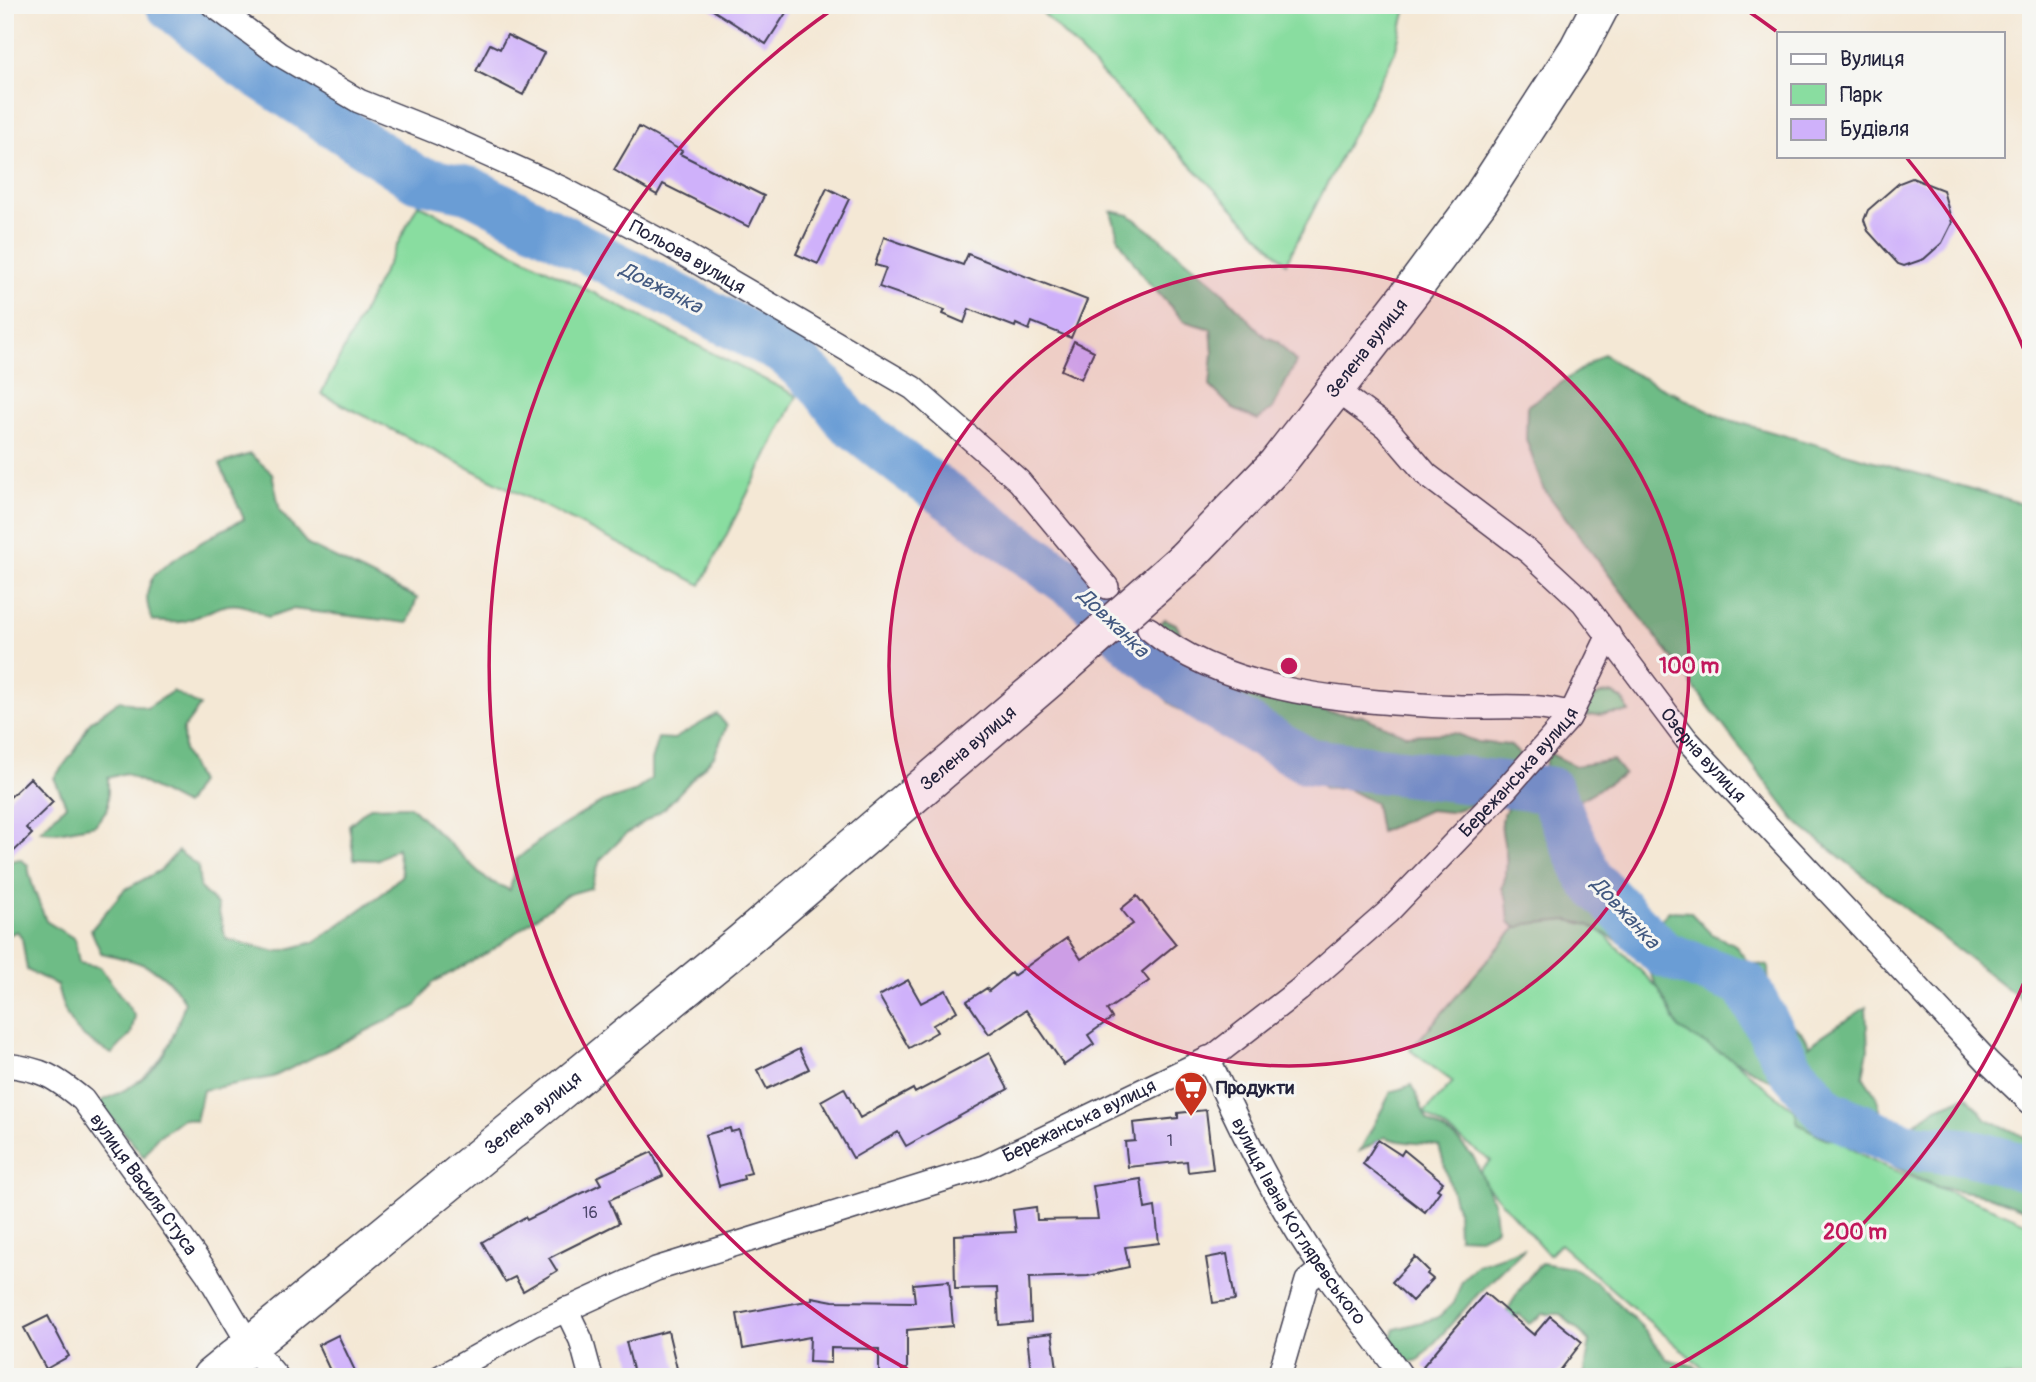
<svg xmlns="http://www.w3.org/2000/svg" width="2036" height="1382" viewBox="0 0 2036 1382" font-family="Pangolin,sans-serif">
	<rect width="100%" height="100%" fill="#f6f6f2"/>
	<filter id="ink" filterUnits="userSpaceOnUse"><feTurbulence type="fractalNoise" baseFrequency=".0143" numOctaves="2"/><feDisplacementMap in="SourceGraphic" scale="14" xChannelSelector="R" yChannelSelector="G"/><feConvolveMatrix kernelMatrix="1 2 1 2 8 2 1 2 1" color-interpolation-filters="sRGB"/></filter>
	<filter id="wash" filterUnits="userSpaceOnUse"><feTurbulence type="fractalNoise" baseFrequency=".00686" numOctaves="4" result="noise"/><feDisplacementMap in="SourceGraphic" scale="28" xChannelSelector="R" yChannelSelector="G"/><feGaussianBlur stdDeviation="1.57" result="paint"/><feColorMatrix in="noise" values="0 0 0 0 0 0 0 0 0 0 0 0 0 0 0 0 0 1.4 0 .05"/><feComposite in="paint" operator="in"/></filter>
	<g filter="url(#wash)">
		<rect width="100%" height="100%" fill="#f4e8d5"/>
		<path fill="#89dda0" stroke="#56806e" stroke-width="2" d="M1035 5H1407L1395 52 1286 263Z
			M418 204 797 396 701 585 321 394Z
			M1613 693 1623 700 1629 712 1585 716 1590 700 1601 694Z
			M1524 918 1590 920C1669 999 1762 1098 1859 1153 1913 1183 1976 1198 2031 1225V1377H1713L1560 1244 1549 1255 1477 1175 1491 1161 1424 1113 1453 1082 1410 1050Z"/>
		<path fill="#6ebc86" stroke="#486f60" stroke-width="2" d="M1111 211 1129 215 1157 236 1216 285 1264 336 1277 341 1296 362 1273 408 1258 420 1233 409 1210 386 1213 353 1211 329 1184 321 1145 279 1119 240Z
			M1604 354 1623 368 1723 418 2031 506V1007L1797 823 1543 488 1526 439 1527 406Z
			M250 454 272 473 280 511 308 545 417 598 408 623 292 609 268 617C229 593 222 609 185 621 175 624 162 621 152 621 147 605 144 595 152 579 158 565 227 527 244 519L220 464Z
			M1165 619 1176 624 1184 640 1186 661 1232 686 1258 694H1277L1317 710 1362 716 1406 735 1454 733 1478 742 1510 745 1521 756 1472 805 1450 812 1429 810 1380 832 1375 803 1346 788 1326 789 1310 778 1306 751 1293 742C1253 749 1250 744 1219 719 1182 724 1162 697 1141 670L1144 641Z
			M173 691 200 706 183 729 184 751 199 782 185 805 125 773 108 778V808L95 825 58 832 40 831 66 805 54 778 76 749 90 722 120 700 147 708Z
			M717 714 727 726 714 756 665 808 625 835 600 860 591 888 566 895 491 951 432 983 415 1007 273 1077 203 1090 196 1121 183 1118 155 1139 144 1157 99 1102C155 1079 167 1059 185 1002 164 966 139 962 101 953L91 930 124 890 161 870 178 851 198 866 200 888 217 905 226 939 276 952 315 942 382 894 402 875 397 848 377 860 354 859 349 825 370 807 410 806 487 880 510 890 516 860 544 837 600 803 634 792 651 779V761L658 738 674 739Z
			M1549 753 1575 766 1613 760 1624 774 1577 802 1583 827 1573 862 1601 876 1619 899 1651 930 1669 911 1690 912 1711 934 1734 944 1748 962 1768 966C1768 986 1770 1002 1785 1018 1797 1031 1803 1027 1809 1046 1827 1030 1847 1021 1866 1007L1868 1050 1863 1076 1876 1095 1882 1117 1856 1141 1827 1139 1798 1124 1793 1100 1775 1083 1679 1029 1649 970 1628 946 1589 925 1568 920 1527 924 1517 928 1509 922 1507 900 1502 888C1521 836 1470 822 1540 782Z
			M20 859 28 865C30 885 39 901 46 921L75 939 79 963 100 967 135 1016 131 1034 112 1054C76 1036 66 1024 57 985L27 970 22 938 17 931 5 937V862Z
			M1412 1085 1427 1120 1457 1139 1474 1158 1494 1204 1496 1229 1478 1238 1458 1237 1457 1209 1439 1146C1419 1141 1403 1145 1385 1137L1360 1151 1391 1092Z
			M1967 1096 1985 1118 2031 1140V1212L1986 1195 1938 1187 1895 1167 1904 1131 1937 1108Z
			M1525 1248 1478 1294 1419 1360 1399 1364 1387 1348 1395 1329 1437 1318 1454 1303 1462 1280 1477 1265Z
			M1541 1263 1572 1268 1595 1281 1644 1329 1667 1359 1694 1366 1706 1377H1584L1590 1341 1560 1314H1543L1529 1324 1519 1314 1501 1328C1504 1310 1528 1277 1541 1263Z"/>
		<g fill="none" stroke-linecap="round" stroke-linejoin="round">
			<path stroke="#6a9dd5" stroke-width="47" d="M169 5 240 63 417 179 470 190 786 353 820 384 847 420 904 465 1085 594 1131 643 1209 704 1307 761 1550 790 1590 879 1663 954 1745 984 1791 1069 1827 1112 1905 1146 1968 1152 2031 1169"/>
		</g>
		<g id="blocks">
			<path fill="#cfb1fa" d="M705 5H791L766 44Z
				M507 35 544 53 523 95 476 71 490 44 500 49Z
				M639 127 682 151 680 154 764 196 749 227 663 184 657 195 614 170Z
				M1912 178 1943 190 1952 223 1942 243 1924 259 1904 266 1898 264 1868 231 1864 220 1868 210 1899 183Z
				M827 188 849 199 818 264 796 254Z
				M884 237 963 265 968 254 1087 300 1071 338 1032 322 1029 330 1016 324 1015 327 969 309 964 323 943 314 945 310 879 287 886 268 875 265Z
				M1074 341 1094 351 1081 379 1061 370Z
				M30 778 53 802 26 828 32 834 5 860V802Z
				M1137 896 1176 944 1142 972 1149 981 1107 1010 1112 1018 1088 1035 1094 1044 1064 1065 1026 1010 989 1034 967 1001 987 988 989 991 1011 973 1013 976 1067 938 1081 959 1133 924 1121 909Z
				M908 980 921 1003 946 990 957 1011 933 1025 937 1032 909 1048 879 996Z
				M799 1049 809 1069 767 1089 757 1070Z
				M989 1053 1008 1089 906 1146 898 1132 853 1158 821 1101 844 1088 860 1118 913 1089 915 1093Z
				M1206 1110 1213 1169 1188 1172 1187 1161 1128 1167 1125 1142 1135 1141 1133 1123 1178 1118V1113Z
				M730 1128 731 1132 739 1130 751 1173 743 1175 744 1179 719 1186 705 1135Z
				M1378 1140 1401 1155 1404 1150 1443 1182 1437 1189 1440 1191 1425 1212 1363 1164Z
				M652 1152 663 1176 609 1200 619 1223 549 1258 557 1271 523 1291 515 1277 505 1282 482 1242 525 1217 527 1220 601 1184 597 1177Z
				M1141 1179 1145 1209 1155 1207 1159 1243 1125 1247 1129 1267 1088 1276 1029 1278 1031 1322 999 1325 997 1288 955 1289 954 1235 1016 1232 1013 1210 1036 1207 1037 1220 1098 1219 1093 1186Z
				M1227 1254 1235 1300 1213 1303 1206 1258Z
				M1415 1257 1429 1271 1427 1274 1433 1279 1412 1301 1392 1282Z
				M949 1281 953 1326 907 1330V1369H902V1377H879V1349L831 1348V1363L809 1362 810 1337 743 1349 737 1314 812 1300V1297L833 1301 915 1302 913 1284Z
				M1485 1293 1534 1335 1550 1316 1582 1342 1555 1377H1436L1423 1366Z
				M48 1316 69 1356 46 1369 24 1328Z
				M668 1331 679 1377H635L626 1342Z
				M1052 1333 1057 1368 1031 1371 1027 1336Z
				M338 1335 358 1377H333L318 1345Z"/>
		</g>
	</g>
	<g filter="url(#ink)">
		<use href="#blocks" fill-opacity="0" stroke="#424052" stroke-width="2"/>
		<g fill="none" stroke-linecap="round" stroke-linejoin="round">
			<defs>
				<g id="minor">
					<path id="s1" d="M213 5 279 54 359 101 439 133 561 188 670 246 913 388 1019 481 1107 587"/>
					<path id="s2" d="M1337 391 1386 427 1427 475 1529 552 1583 602 1686 739 1988 1062 2031 1103"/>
					<path d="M1149 629C1228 696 1361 702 1460 707 1497 708 1535 703 1571 714"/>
					<path id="s3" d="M1208 1058C1242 1131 1276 1204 1323 1270 1348 1306 1377 1340 1402 1377"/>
					<path id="s4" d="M5 1065C42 1069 55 1077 83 1100L207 1273 249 1344 277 1377"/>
					<path d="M566 1309 581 1340 591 1377"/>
					<path id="s5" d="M440 1377 533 1325 656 1269 984 1167 1214 1056 1299 990 1388 912 1505 790 1569 718 1609 635"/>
					<path d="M1279 1377 1307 1281 1322 1269"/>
				</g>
				<g id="trunk">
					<path id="s6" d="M1184 560 1276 465 1417 284 1481 198 1578 49 1601 5"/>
					<path id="s7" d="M211 1377 742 942 1056 673"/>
				</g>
			</defs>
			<use href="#minor" stroke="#424052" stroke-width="26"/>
			<use href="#trunk" stroke="#424052" stroke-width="40"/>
			<use href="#minor" stroke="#fff" stroke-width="23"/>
			<use href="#trunk" stroke="#fff" stroke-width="37"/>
			<defs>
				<path id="trunk-bridge" d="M1056 673 1184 560"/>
			</defs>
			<use href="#trunk-bridge" stroke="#424052" stroke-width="40" stroke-linecap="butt"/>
			<use href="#trunk-bridge" stroke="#fff" stroke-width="37"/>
		</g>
	</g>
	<circle cx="1289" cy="666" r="400" fill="#c2185b" fill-opacity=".12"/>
	<g fill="none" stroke="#c2185b" stroke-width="3.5">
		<circle cx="1289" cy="666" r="400"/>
		<path d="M2031 966A800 800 0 0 1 1658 1376M920 1376A800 800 0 0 1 836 7M1742 7A800 800 0 0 1 1776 31M1906 157A800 800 0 0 1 2031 366"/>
	</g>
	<defs>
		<symbol id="supermarket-pin" viewBox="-11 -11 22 30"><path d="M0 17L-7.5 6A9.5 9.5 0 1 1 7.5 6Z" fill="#c8321e" stroke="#f6f6f2"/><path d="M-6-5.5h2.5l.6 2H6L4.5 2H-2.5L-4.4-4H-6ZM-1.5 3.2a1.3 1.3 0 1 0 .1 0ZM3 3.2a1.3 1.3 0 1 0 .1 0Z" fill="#fff"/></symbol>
	</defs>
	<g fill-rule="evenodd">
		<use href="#supermarket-pin" x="1172" y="1069" width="38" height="52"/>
	</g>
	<g text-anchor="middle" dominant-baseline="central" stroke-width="6" stroke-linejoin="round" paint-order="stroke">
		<g font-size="16" fill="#4d466b">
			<text x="1170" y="1141">1</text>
			<text x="590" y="1213">16</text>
		</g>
		<g font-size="19" fill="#22223b" stroke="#f6f6f2">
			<text stroke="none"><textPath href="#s1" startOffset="539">Польова вулиця</textPath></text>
			<text stroke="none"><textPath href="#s6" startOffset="280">Зелена вулиця</textPath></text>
			<text stroke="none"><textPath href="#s7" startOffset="984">Зелена вулиця</textPath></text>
			<text stroke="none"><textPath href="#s2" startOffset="520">Озерна вулиця</textPath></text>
			<text stroke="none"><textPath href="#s5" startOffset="1258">Бережанська вулиця</textPath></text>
			<text stroke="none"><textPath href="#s7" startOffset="416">Зелена вулиця</textPath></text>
			<text stroke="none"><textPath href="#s5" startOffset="691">Бережанська вулиця</textPath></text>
			<text stroke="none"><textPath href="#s4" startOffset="191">вулиця Василя Стуса</textPath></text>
			<text stroke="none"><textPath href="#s3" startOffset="187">вулиця Івана Котляревського</textPath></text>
		</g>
		<g font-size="19" font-weight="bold" fill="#22223b" stroke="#f6f6f2" text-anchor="start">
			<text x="1216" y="1088">Продукти</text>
		</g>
		<g font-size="21" font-style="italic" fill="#425980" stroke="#f6f6f2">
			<text transform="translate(661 288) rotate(27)">Довжанка</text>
			<text transform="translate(1113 623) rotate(44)">Довжанка</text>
			<text transform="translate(1625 913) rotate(47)">Довжанка</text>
		</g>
	</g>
	<circle cx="1289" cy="666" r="10" fill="#c2185b" stroke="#f6f6f2" stroke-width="3.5"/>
	<g font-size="21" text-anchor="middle" font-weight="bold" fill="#c2185b" stroke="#f6f6f2" stroke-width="6" stroke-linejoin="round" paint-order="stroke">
		<text x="1689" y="673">100 m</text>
		<text x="1855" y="1239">200 m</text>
	</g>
	<rect width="2036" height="1382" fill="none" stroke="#f6f6f2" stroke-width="28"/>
	<rect x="1777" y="32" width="228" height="126" fill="#f6f6f2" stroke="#a1a1a9" stroke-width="2"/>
	<rect x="1791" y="54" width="35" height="10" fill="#ffffff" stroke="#a1a1a9" stroke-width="2"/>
	<text x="1840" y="66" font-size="21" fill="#22223b">Вулиця</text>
	<rect x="1791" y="84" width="35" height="21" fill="#89dda0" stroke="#a1a1a9" stroke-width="2"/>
	<text x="1840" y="102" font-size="21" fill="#22223b">Парк</text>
	<rect x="1791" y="119" width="35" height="21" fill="#cfb1fa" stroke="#a1a1a9" stroke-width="2"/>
	<text x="1840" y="136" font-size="21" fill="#22223b">Будівля</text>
</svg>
